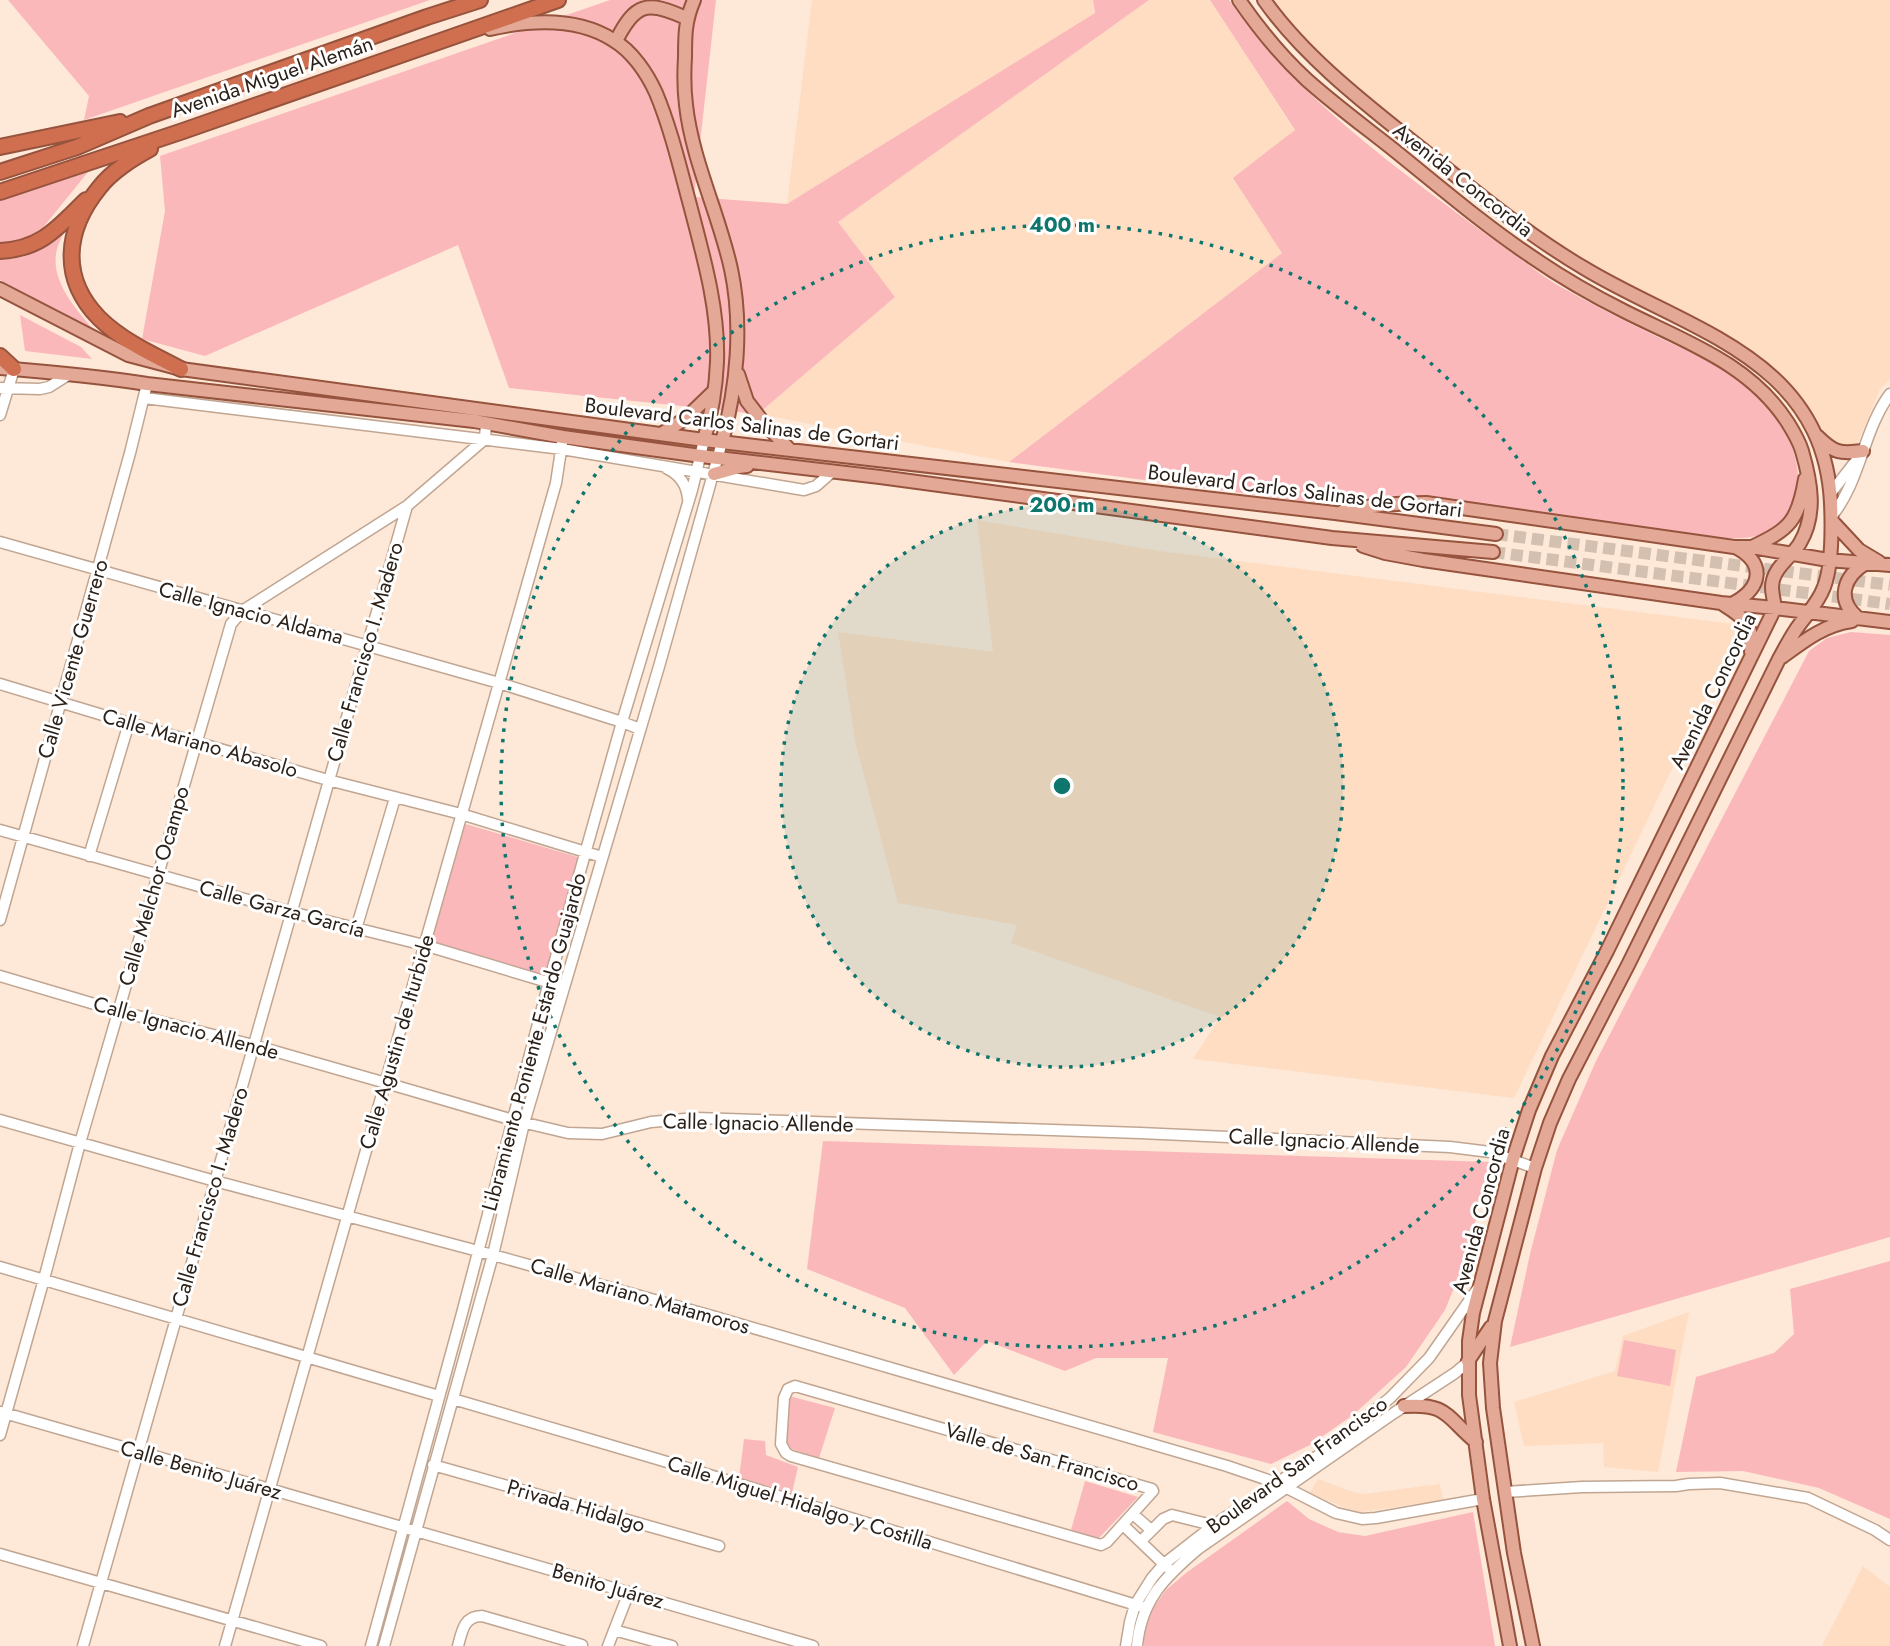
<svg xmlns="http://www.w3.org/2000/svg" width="1890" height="1646" viewBox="0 0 1890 1646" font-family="Jost,sans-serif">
	<rect width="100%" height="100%" fill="#fee8d7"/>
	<path fill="#ffddc3" d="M812 0H1093L1094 13 990 85 787 204Z
		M1149 0H1210L1295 131 1283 253 1009 462 758 414 895 297 837 222Z
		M1273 0H1890V379L1880 389 1854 452 1830 446 1798 396 1778 374 1764 362 1709 328 1580 262 1510 211 1424 142 1308 44 1285 18Z
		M977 520 1159 551 1741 625 1514 1098 1193 1059 1220 1017 1011 943 1017 925 898 903 856 745 838 632 993 652Z
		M1689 1312 1658 1472 1604 1467 1603 1443 1524 1446 1514 1402 1615 1371 1623 1336Z
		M1318 1479 1350 1491 1364 1494 1440 1484 1443 1500 1361 1512 1348 1509 1310 1493Z
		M1863 1566 1890 1587V1646H1822Z"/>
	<path fill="#fbb8bb" d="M8 0H430L84 120 89 96Z
		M610 0H716L694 197 787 204 1095 13 1093 0H1149L838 222 895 297 758 414 509 388 458 245 205 356 142 339 165 211 160 156Z
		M1210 0H1229C1290 89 1380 156 1465 219 1485 234 1505 248 1526 263 1537 271 1548 280 1561 287 1593 305 1626 322 1660 338 1693 354 1729 368 1756 393 1784 418 1804 461 1797 498 1796 501 1797 505 1795 508 1783 534 1751 540 1726 538L1409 495 1318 503 1009 462 1282 253 1233 178 1295 130Z
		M88 172 41 230 25 238 9 243H0V201Z
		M66 227C63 235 57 245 56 254 52 283 76 309 93 329L0 280V260L23 257 47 245Z
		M20 315 81 347 92 359 25 351Z
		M1851 632 1890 635V1237L1510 1347 1530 1254 1557 1150 1596 1061 1809 651 1827 638Z
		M462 823 581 858 547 976 431 942Z
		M823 1141 1491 1162 1466 1258 1445 1310 1406 1367 1353 1415 1310 1445 1271 1464 1153 1432 1168 1358H1096L1065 1371 987 1341 954 1375 905 1308 807 1269Z
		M1890 1261V1519L1819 1488 1743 1471 1676 1472 1696 1377 1774 1353 1794 1334 1790 1289Z
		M1624 1340 1676 1350 1670 1386 1617 1376Z
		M789 1396 835 1408 819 1458 786 1447Z
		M744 1439 765 1441 766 1455 798 1467 792 1493 739 1478Z
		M1085 1481 1138 1497 1096 1541 1071 1530Z
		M1287 1501 1309 1519 1338 1532 1365 1536 1473 1512 1495 1646H1144V1628L1152 1609 1166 1590 1186 1573Z"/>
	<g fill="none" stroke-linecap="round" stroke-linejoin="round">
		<path stroke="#d4c0b1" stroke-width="12" stroke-dasharray="12 6" stroke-linecap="butt" d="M1496 534 1890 585
			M1493 552 1890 604"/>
		<defs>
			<path id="minor" d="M0 388 40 389 49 387 68 375
				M144 398 562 449 804 490 816 486 832 472
				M0 415 14 369
				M666 468C679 474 687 485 688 499
				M1830 494 1855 462
				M1831 517C1861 481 1863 430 1890 394
				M0 542 499 683 622 722 640 729
				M0 684 129 723 328 780 461 814 602 857
				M0 830 291 912 424 945 564 987
				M89 856 129 723
				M0 920 130 453 147 384
				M356 929 395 798
				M0 976 118 1011 253 1045 386 1083 513 1120 568 1133 602 1134 651 1122 696 1118 1140 1133 1450 1147 1490 1152 1535 1168
				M0 1120 215 1181 493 1255 712 1316 1227 1466 1277 1483 1336 1513 1362 1519 1376 1518 1483 1499
				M0 1267 439 1396
				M795 1386 1152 1489 1153 1491 1107 1542 1101 1545 791 1456 786 1453 781 1444 784 1398 788 1389Z
				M453 1399 657 1459 1146 1608
				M1 1412C271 1491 543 1566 813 1646
				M0 1435 44 1279 80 1143 231 624 242 611 407 506 485 439 486 423
				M433 1465 719 1546
				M1505 1492 1582 1487 1676 1486 1689 1484 1720 1483 1808 1498 1875 1530 1890 1540
				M1133 1514 1151 1530
				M1123 1525 1168 1568
				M1141 1541 1163 1519 1172 1515 1216 1526
				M0 1554 321 1646
				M614 1630 672 1646
				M83 1646 407 506
				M225 1646 556 483 563 437
				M371 1646 461 1317 549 982 622 722 692 490 704 440
				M384 1646 493 1255 524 1123 660 663 722 442
				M458 1646C462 1631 464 1616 482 1616L582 1645
				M608 1646 629 1592
				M1126 1646 1130 1622 1135 1605 1152 1578 1164 1564 1214 1525 1322 1453 1390 1398 1429 1358 1478 1288
				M1137 1646C1141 1600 1165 1577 1198 1549L1394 1413 1455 1373 1468 1362"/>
			<path id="major" d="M694 0C685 21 685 35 685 57 684 73 684 89 686 105 692 160 719 214 731 269 743 325 737 387 722 442
				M1239 0C1259 29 1281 56 1307 80 1335 105 1365 127 1394 150 1440 187 1484 225 1532 257 1561 277 1592 295 1624 311 1683 341 1750 363 1788 423 1793 431 1799 441 1802 451 1811 482 1817 514 1800 543 1792 557 1772 568 1772 587 1772 593 1774 601 1775 608L1607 951 1552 1056 1529 1110 1513 1159 1473 1313 1469 1341V1395L1483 1499 1510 1646
				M1264 0C1305 58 1367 105 1422 149 1475 191 1526 234 1584 268 1686 330 1824 357 1831 503 1832 526 1832 566 1824 587 1818 604 1804 617 1795 631 1789 640 1784 650 1779 659L1628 965 1569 1079 1550 1123 1535 1168 1495 1321 1490 1363 1493 1408 1514 1553 1533 1646
				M490 29C530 20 577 17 613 40 632 51 647 73 656 93 671 129 680 168 690 205 703 255 719 309 717 362 716 387 711 416 704 440
				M616 41C635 3 647 0 686 18
				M0 289 128 355 181 369 704 440 1335 513 1496 534
				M0 368C49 372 98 376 147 384L474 421 563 437 701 456 880 477 1332 538 1493 552
				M738 374 747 401 763 422 790 450
				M661 434 685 419 713 392
				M1817 436C1834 453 1840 454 1863 451
				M714 474 739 467 747 466
				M1343 511C1371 505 1398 503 1426 503L1734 547H1752L1828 560 1890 565
				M1832 521 1859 550 1879 562
				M1363 546 1385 553 1423 560 1721 603 1775 608 1890 622
				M1752 547C1790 529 1798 521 1805 479
				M1734 603C1762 587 1766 563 1735 547
				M1724 605C1745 618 1754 626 1751 652
				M1857 617C1836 599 1844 576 1866 563
				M1782 657C1805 640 1824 625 1852 621
				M1468 1361 1491 1327
				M1404 1406C1448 1403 1446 1417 1476 1442"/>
			<path id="highway" d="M0 147 120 122
				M150 149C132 159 112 171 99 188 65 230 60 278 99 318 121 340 153 355 181 369
				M0 172 77 147 149 116 427 17 480 0
				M0 192 183 131 558 0
				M0 251C42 249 58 227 86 200
				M0 356 14 369"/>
		</defs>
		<use href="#minor" stroke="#c0a692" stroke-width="13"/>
		<use href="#major" stroke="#96533d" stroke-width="16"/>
		<use href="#highway" stroke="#96533d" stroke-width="18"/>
		<use href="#minor" stroke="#fff" stroke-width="10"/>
		<use href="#major" stroke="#e3a896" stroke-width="12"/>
		<use href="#highway" stroke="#d06e50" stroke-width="14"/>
	</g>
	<circle cx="1062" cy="786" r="281" fill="#0f766e" fill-opacity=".12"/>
	<g fill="none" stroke="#0f766e" stroke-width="3.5" stroke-dasharray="3.5 7">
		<circle cx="1062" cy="786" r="281"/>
		<circle cx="1062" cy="786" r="561"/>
	</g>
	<g text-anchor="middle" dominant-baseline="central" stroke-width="6" stroke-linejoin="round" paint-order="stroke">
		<g font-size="21" fill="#2b2119" stroke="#fff">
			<text transform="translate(272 77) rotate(-19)">Avenida Miguel Alemán</text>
			<text transform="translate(1463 180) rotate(38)">Avenida Concordia</text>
			<text transform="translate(742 424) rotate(7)">Boulevard Carlos Salinas de Gortari</text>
			<text transform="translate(1305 491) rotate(7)">Boulevard Carlos Salinas de Gortari</text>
			<text transform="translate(251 613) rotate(15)">Calle Ignacio Aldama</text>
			<text transform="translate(365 652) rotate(-74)">Calle Francisco I. Madero</text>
			<text transform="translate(73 659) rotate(-74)">Calle Vicente Guerrero</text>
			<text transform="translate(1713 691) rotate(-64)">Avenida Concordia</text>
			<text transform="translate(200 743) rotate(16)">Calle Mariano Abasolo</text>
			<text transform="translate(154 886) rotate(-74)">Calle Melchor Ocampo</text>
			<text transform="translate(282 909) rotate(15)">Calle Garza García</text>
			<text transform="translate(186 1028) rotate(15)">Calle Ignacio Allende</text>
			<text transform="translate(397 1042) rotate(-74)">Calle Agustin de Iturbide</text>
			<text transform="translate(534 1042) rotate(-75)">Libramiento Poniente Estardo Guajardo</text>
			<text transform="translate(758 1123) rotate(1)">Calle Ignacio Allende</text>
			<text transform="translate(1324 1141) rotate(3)">Calle Ignacio Allende</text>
			<text transform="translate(210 1197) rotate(-74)">Calle Francisco I. Madero</text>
			<text transform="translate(1481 1211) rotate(-75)">Avenida Concordia</text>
			<text transform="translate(640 1296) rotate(16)">Calle Mariano Matamoros</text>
			<text transform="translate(1042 1457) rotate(16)">Valle de San Francisco</text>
			<text transform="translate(1297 1465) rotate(-36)">Boulevard San Francisco</text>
			<text transform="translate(201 1470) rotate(16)">Calle Benito Juárez</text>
			<text transform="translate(800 1503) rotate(17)">Calle Miguel Hidalgo y Costilla</text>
			<text transform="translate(576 1506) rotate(16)">Privada Hidalgo</text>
			<text transform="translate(608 1586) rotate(16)">Benito Juárez</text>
		</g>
	</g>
	<circle cx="1062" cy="786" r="10" fill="#0f766e" stroke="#fff" stroke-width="3.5"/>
	<g font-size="21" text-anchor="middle" font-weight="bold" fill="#0f766e" stroke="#fff" stroke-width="6" stroke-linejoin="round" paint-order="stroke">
		<text x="1062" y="232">400 m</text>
		<text x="1062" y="512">200 m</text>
	</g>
</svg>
